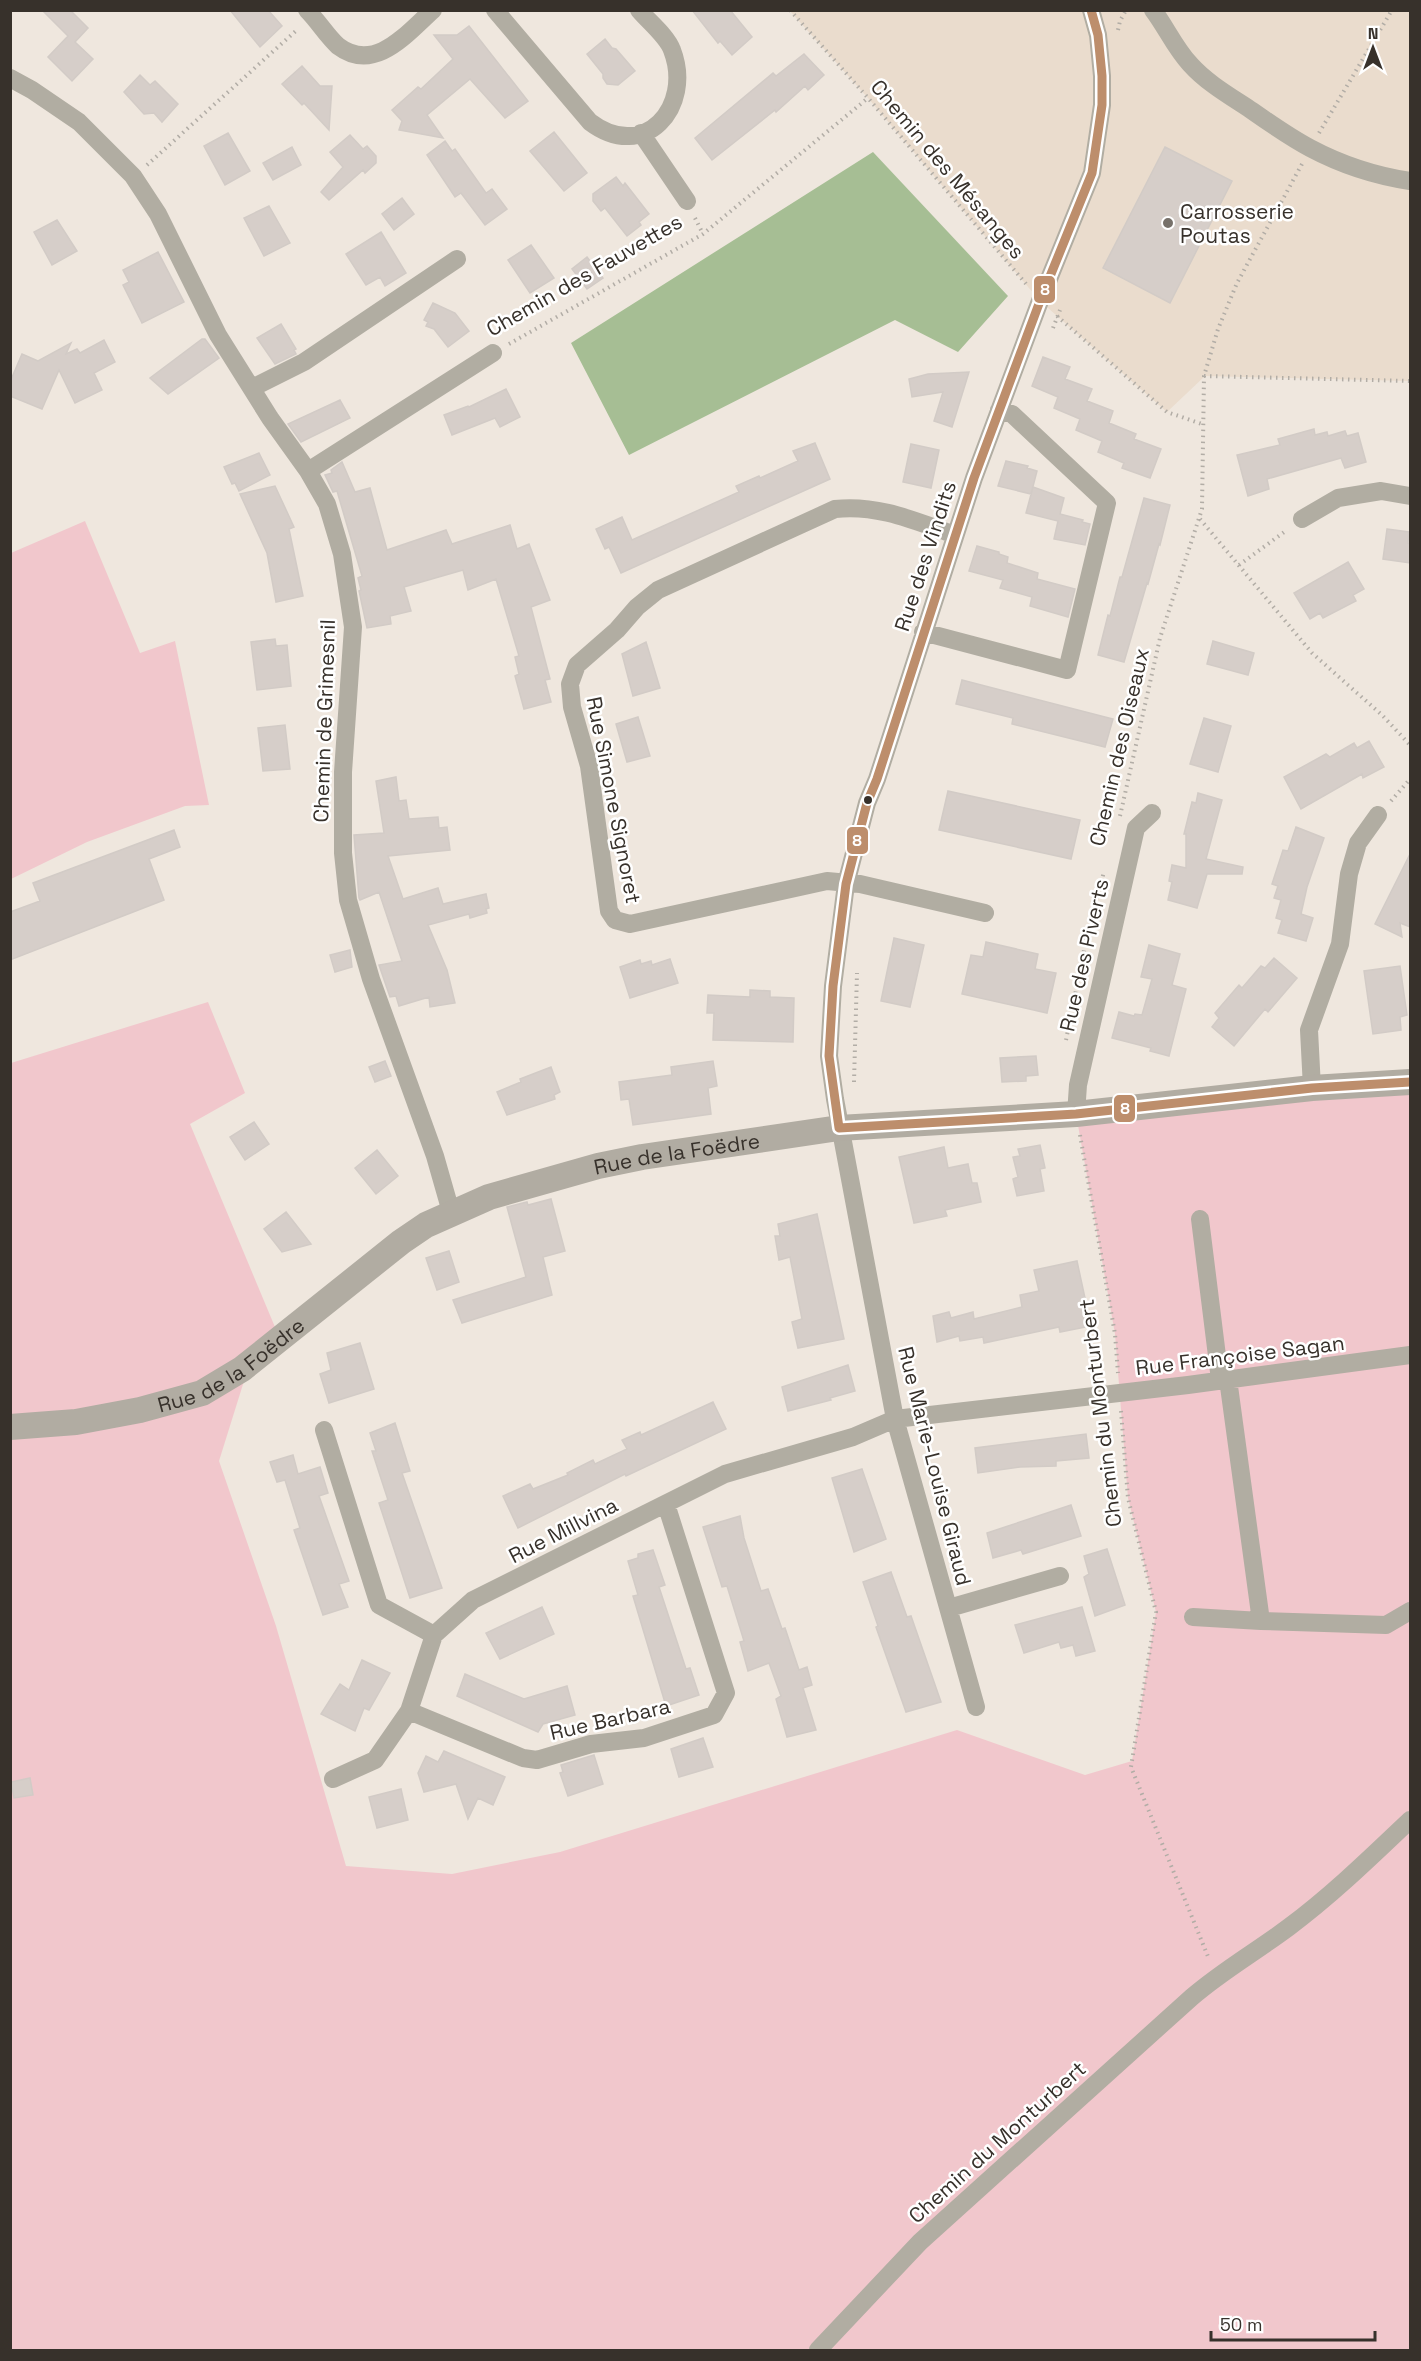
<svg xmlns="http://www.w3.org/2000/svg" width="1421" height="2361" viewBox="0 0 1421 2361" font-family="'Space Grotesk',sans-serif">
	<rect width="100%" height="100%" fill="#efe7de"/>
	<path fill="#eadccd" d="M790 11H1410V381L1205 376 1167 412 1040 301 868 98Z"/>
	<path fill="#f1c7cc" d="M85 521 140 653 175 641 209 805 185 806 87 842 11 879V553Z
		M208 1002 245 1093 190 1124 280 1339 244 1381 219 1461 276 1626 346 1866 452 1874 560 1852 957 1730 1085 1775 1132 1761 1156 1612 1128 1498 1115 1334 1076 1114 1410 1083V2350H11V1063Z"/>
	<path fill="#a6be94" d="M873 152 1008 296 958 352 895 320 629 455 571 343Z"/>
	<path fill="#d6cec9" stroke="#d2cbc6" stroke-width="1.5" d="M42 10H70L88 28 75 42 93 59 72 81 48 57 68 36Z
		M230 10H268L282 26 260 47Z
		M692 10H730L752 37 732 55 720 41 718 43Z
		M469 26 528 101 505 118 470 79 427 115 443 138 399 130 402 121 392 110 418 87 421 89 453 59 434 35H457Z
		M605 39 612 48 616 49 635 71 618 85 607 84 603 78V74L587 54Z
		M804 54 824 75 808 90 805 86 776 112 775 110 712 160 695 138 773 73 776 76Z
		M302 66 320 86H332L329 130 304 103 302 105 282 84Z
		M140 75 150 85 155 81 178 104 162 122 154 113 144 114 124 92Z
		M554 132 587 173 564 191 530 151Z
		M228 133 250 171 225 185 204 146Z
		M350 135 363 149 367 146 376 156V163L365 173 363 170 329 200 321 192 343 167 330 152Z
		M445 141 452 151 455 149 486 193 492 189 507 209 485 225 461 193 455 197 427 155Z
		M292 147 301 165 273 180 263 163Z
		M1165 147 1232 181 1170 303 1103 268Z
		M616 177 623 186 625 183 649 214 639 222 641 225 627 236 605 208 601 211 593 201V194Z
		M402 198 414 214 394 230 382 214Z
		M269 206 290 243 264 256 244 218Z
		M57 220 77 251 52 265 34 232Z
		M381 232 406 273 385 286 380 277 366 285 346 254Z
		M531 245 554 278 530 293 508 260Z
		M158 252 184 302 142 323 123 285 129 282 123 270Z
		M587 257 603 278 587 289 572 269Z
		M433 303 455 313 469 331 448 347 434 329 426 326 428 322 424 320Z
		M281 324 296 349 294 350 296 354 275 364 257 338Z
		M202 339H205L219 358 168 394 150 378Z
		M104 340 115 362 94 373 102 390 75 403 59 370 42 409 10 396V382L22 354 38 361 71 343 66 354 77 349 80 353Z
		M1043 357 1070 367 1065 379 1092 389 1087 401 1113 411 1109 423 1136 434 1134 439 1161 449 1150 478 1122 468 1124 463 1098 452 1102 441 1076 430 1080 419 1054 408 1058 397 1032 386Z
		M969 372 952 427 934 421 943 392 912 397 909 379 928 374Z
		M506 389 520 417 500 427 495 418 452 435 444 415 468 406 469 407Z
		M340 400 350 418 301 442 288 424Z
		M1314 429 1315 435 1327 432 1328 436 1345 431 1347 436 1358 433 1366 462 1345 468 1341 458 1267 479 1269 489 1248 496 1237 455 1280 445 1278 439Z
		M815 443 830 479 621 573 609 547 605 549 596 529 622 517 632 540 739 492 736 486 759 476 760 478 798 461 793 451Z
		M911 444 939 450 931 488 903 482Z
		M259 453 270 475 239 491 235 483 232 484 224 467Z
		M1006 461 1028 466 1027 468 1037 471 1031 494 998 486Z
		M342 462 355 492 370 488 387 550 446 530 452 544 510 525 517 549 529 544 550 600 531 607 550 679 545 680 551 702 524 709 515 676 519 674 515 657 519 656 496 579 468 590 463 570 404 587 411 611 390 616 391 624 367 628 359 591 361 590 358 578 362 576 337 491 333 492 325 475 332 473 331 470Z
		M275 486 294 527 289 529 303 596 276 602 267 553 240 494Z
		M1033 487 1064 498 1060 514 1083 520 1082 522 1090 524 1085 545 1054 539 1058 521 1026 513Z
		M1144 498 1170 505 1160 545 1159 544 1148 584 1147 583 1124 662 1098 655 1108 615 1110 616 1120 577H1122Z
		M1387 529 1409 532 1408 543 1410 544V563L1383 559Z
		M977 546 999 552V554L1008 557 1007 563 1038 573 1037 579 1075 589 1068 617 1030 606 1032 597 1000 588 1003 580 969 571Z
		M1348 562 1364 589 1353 595 1356 601 1323 618 1320 613 1310 619 1294 593Z
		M275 639 276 646 287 645 291 686 257 690 251 642Z
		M1213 641 1254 653 1248 675 1207 664Z
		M646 642 660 688 633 696 622 654Z
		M962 680 1113 719 1105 747 1012 724 1013 718 956 704Z
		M638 717 650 756 627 762 616 724Z
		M1204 718 1231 726 1218 772 1190 764Z
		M285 725 290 769 263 771 258 728Z
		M1369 741 1384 767 1363 778 1362 774 1301 809 1284 777 1326 754 1330 757 1354 743 1357 748Z
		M396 777 399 801 406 800 409 819 438 817 439 828 447 827 450 850 388 856 403 899 438 888 443 904 486 894 489 908 486 909 487 913 470 918 469 914 428 925 447 970 455 1003 430 1007 429 997 399 1006 396 996 390 997 379 965 402 961 379 892 360 900 359 898 354 835 384 833 376 781Z
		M948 791 1080 820 1071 859 939 830Z
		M1198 793 1222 800 1206 859 1243 867 1242 874H1207L1197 908 1168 900 1172 882 1169 881 1172 865 1186 868V834H1184L1192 802 1196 803Z
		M1296 827 1324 838 1307 887 1301 914 1313 918 1306 941 1278 933 1282 920 1276 918 1281 900 1274 898 1278 886 1272 884 1283 850 1288 851Z
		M174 830 180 847 149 859 164 900 10 960V912L40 901 33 883Z
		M1410 854V927L1400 923 1402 937 1375 924Z
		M894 938 924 945 910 1007 881 1001Z
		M986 942 1038 954 1035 969 1056 973 1047 1013 962 994 971 955 983 957Z
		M1149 945 1180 954 1172 985 1186 989 1169 1056 1150 1051 1151 1048 1112 1038 1119 1012 1134 1016 1135 1014 1142 1015 1152 979 1141 977Z
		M350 950 352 967 335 972 330 955Z
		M1274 958 1297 978 1268 1012 1265 1009 1234 1046 1212 1027 1219 1018 1215 1013 1239 985 1242 988 1261 966 1265 968Z
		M670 959 678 983 630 998 620 967 640 960 641 964 651 961 652 965Z
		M1400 966 1407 1015 1400 1017 1401 1030 1373 1034 1364 971Z
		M750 990 770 991V997L794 998 793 1042 713 1040 714 1013H707L708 995 750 997Z
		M1036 1056 1038 1075 1026 1076V1081L1002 1082 1000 1058Z
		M385 1061 391 1076 375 1082 369 1067Z
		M713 1061 717 1086 708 1088 711 1114 633 1125 629 1099 621 1100 619 1082 672 1075 671 1067Z
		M551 1067 560 1092 554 1095 555 1099 507 1115 497 1092 521 1082 520 1079Z
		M254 1122 269 1144 245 1160 230 1137Z
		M1040 1145 1045 1168 1040 1169 1044 1191 1017 1196 1013 1179 1018 1177 1013 1157 1020 1156 1018 1149Z
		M944 1147 948 1168 968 1164 972 1183H977L981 1202 945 1210 947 1216 914 1223 899 1157Z
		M377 1150 398 1176 376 1194 355 1168Z
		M551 1199 565 1251 543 1257 552 1295 462 1323 453 1300 526 1277 507 1207 527 1202 528 1205Z
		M286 1212 311 1244 282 1252 264 1229Z
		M817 1214 844 1339 798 1348 792 1322 802 1319 790 1257 779 1260 775 1236H780L778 1224Z
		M449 1251 459 1282 437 1290 426 1258Z
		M1077 1261 1091 1326 1060 1332 1059 1327 984 1343 983 1337 960 1341 959 1336 937 1342 933 1316 949 1312 951 1318 973 1312 974 1319 1022 1307 1020 1295 1039 1291 1034 1270Z
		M360 1343 374 1389 329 1403 320 1374 331 1370 327 1353Z
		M848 1365 855 1391 830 1398 831 1400 788 1411 782 1387Z
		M713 1402 726 1429 626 1476 625 1474 518 1528 503 1496 530 1484 533 1489 568 1475 567 1473 593 1460 595 1464 627 1449 622 1440 640 1432 641 1435Z
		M395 1423 410 1471 402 1473 442 1588 410 1598 379 1503 388 1500 372 1451H376L370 1433Z
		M1086 1434 1089 1458 1056 1461V1466L1020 1467 978 1473 975 1448Z
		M293 1455 298 1474 320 1467 328 1493 319 1496 349 1581 339 1584 348 1607 323 1615 294 1530 300 1528 285 1480 277 1482 270 1462Z
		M862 1469 886 1539 854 1552 832 1478Z
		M1071 1505 1081 1536 1023 1554 1021 1550 993 1558 987 1533Z
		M740 1516 744 1538 761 1591 768 1589 782 1629 785 1628 799 1670 807 1667 812 1685 803 1688 816 1730 787 1737 776 1699 781 1696 769 1663 748 1671 740 1642 744 1641 727 1586 722 1587 703 1527Z
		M1107 1549 1125 1605 1095 1616 1084 1577 1089 1574 1084 1556Z
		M653 1550 665 1585 659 1587 686 1669 690 1668 699 1695 666 1706 633 1596 638 1595 628 1561 638 1558V1554Z
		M891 1572 907 1617 911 1616 941 1702 906 1712 876 1627 878 1626 863 1582Z
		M542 1607 554 1634 500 1659 486 1633Z
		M1082 1607 1095 1651 1076 1656 1073 1645 1061 1648 1059 1642 1024 1653 1015 1625Z
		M362 1660 390 1673 369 1710 364 1708 355 1731 321 1714 340 1684 349 1690Z
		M465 1674 524 1699 567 1686 575 1715 543 1724 538 1732 457 1696Z
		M703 1738 713 1767 679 1777 671 1749Z
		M444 1751 505 1777 493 1805 478 1798 468 1819 456 1784 424 1792 418 1773 426 1756 438 1762Z
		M594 1755 603 1784 568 1796 560 1773 563 1772 561 1765Z
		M30 1778 33 1795 14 1798 11 1782Z
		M401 1789 408 1820 377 1828 369 1797Z"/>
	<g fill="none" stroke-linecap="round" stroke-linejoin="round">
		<path stroke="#b2ada6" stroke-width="4" stroke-dasharray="1.5 4.5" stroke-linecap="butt" d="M790 10 868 98 1027 285
			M1118 30 1120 21 1126 10
			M1319 133 1392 10
			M147 165 298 29
			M695 218 703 234
			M1057 316 1167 412 1202 424
			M1053 328 1060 310
			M509 344 703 234 868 98
			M1204 376 1410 381
			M1200 519 1312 653 1383 716 1410 745
			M1239 565 1287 530
			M1391 801 1410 779
			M1120 816 1160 638 1202 509 1204 376 1218 329 1237 283 1302 164
			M1066 1040 1090 920 1104 872
			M854 1082 857 973
			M1080 1135 1115 1334 1118 1373
			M1121 1411 1128 1498 1156 1612 1131 1767 1209 1959"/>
		<path stroke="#b1ada2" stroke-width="18" d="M307 10C318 21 327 36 338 46 375 74 407 33 433 10
			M495 10 590 122C644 163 694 107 672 50 667 36 649 22 639 10
			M1153 10C1166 27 1175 48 1190 64 1206 82 1228 95 1248 108 1268 122 1289 137 1310 148 1340 164 1377 176 1410 181
			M10 78 32 90 79 122 133 176 158 214 218 335 270 418 308 471 327 504 342 554 353 627 343 772V853L348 900 371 979 435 1156 451 1212
			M641 133 687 201
			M252 388 304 362 457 259
			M308 471 493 353
			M1302 519 1338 498 1381 491 1410 496
			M955 535C915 521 877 504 835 509L658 590 637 607 617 630 577 665 570 684 572 707 589 766 609 911 615 920 630 924 827 881 860 884 985 913
			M923 632 1067 670 1107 503 1012 414 999 410
			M1312 1088 1309 1030 1340 944 1349 874 1358 843 1378 815
			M1076 1114 1078 1085 1136 828 1152 813
			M1200 1219 1220 1380
			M1228 1379 1261 1621 1386 1625 1410 1611
			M324 1430 379 1605 434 1635
			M949 1608 1060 1576
			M1193 1617 1261 1621
			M976 1707 895 1419 835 1099 829 1056 833 986 846 884 867 803 877 779 974 478 1040 301 1092 173 1102 105V76L1098 35 1091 10
			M409 1711 523 1758 537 1760 591 1744 644 1738 714 1715 726 1693 666 1504
			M333 1779 375 1760 409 1711 434 1635 473 1600 725 1474 853 1437 895 1419 1188 1385 1410 1355
			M818 2350 920 2242 1192 1997C1222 1971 1257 1951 1289 1927 1332 1895 1371 1857 1410 1820"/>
		<path stroke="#b1aca2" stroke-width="26" id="s1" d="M10 1427 76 1422 140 1410 202 1393 242 1369 401 1242 426 1225 489 1197 598 1166 642 1157 839 1128 1076 1114 1312 1088 1410 1082"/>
		<defs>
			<path id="bus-1" d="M839 1128 829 1056 833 986 846 884 867 803 877 779 974 478 1040 301 1092 173 1102 105V76L1098 35 1091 10
				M839 1128 1076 1114 1312 1088 1410 1082"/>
		</defs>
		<use href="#bus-1" stroke="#fff" stroke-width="14"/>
		<use href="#bus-1" stroke="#bd8e6c" stroke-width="9"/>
	</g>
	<circle fill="#77716a" stroke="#fff" stroke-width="2" cx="1168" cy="223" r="6"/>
	<circle fill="#37312b" stroke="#fff" stroke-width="2" cx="868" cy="800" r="5"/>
	<g text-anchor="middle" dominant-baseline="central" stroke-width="5" stroke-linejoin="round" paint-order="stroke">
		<g font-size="21" fill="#37312b" stroke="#fff">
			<text transform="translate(948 169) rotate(50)">Chemin des Mésanges</text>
			<text transform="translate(584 275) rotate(-30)">Chemin des Fauvettes</text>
			<text transform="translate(925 556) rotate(-72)">Rue des Vindits</text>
			<text transform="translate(324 721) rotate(-88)">Chemin de Grimesnil</text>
			<text transform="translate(1119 747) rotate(-77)">Chemin des Oiseaux</text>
			<text transform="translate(614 800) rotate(79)">Rue Simone Signoret</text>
			<text transform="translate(1084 955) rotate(-77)">Rue des Piverts</text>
			<text stroke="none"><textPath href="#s1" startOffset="738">Rue de la Foëdre</textPath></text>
			<text transform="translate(1240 1355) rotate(-7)">Rue Françoise Sagan</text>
			<text stroke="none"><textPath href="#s1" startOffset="234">Rue de la Foëdre</textPath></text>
			<text transform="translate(1100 1413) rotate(-97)">Chemin du Monturbert</text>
			<text transform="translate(935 1466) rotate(76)">Rue Marie-Louise Giraud</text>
			<text transform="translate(563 1530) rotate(-27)">Rue Millvina</text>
			<text transform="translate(610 1719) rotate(-13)">Rue Barbara</text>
			<text transform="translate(997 2142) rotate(-42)">Chemin du Monturbert</text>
		</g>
		<g font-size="21" fill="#37312b" stroke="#fff" text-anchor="start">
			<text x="1180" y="211">Carrosserie<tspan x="1180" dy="24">Poutas</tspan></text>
		</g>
	</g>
	<g stroke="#fff" stroke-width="2">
		<rect x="1033" y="275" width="23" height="29" rx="6" fill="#bd8e6c"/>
		<rect x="846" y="826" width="23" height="29" rx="6" fill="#bd8e6c"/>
		<rect x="1113" y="1094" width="23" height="29" rx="6" fill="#bd8e6c"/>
	</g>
	<g font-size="16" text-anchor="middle" font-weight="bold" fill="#fff">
		<text x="1045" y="295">8</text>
		<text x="857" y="846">8</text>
		<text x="1125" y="1114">8</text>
	</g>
	<rect width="1421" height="2361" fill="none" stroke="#37312b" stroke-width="24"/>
	<g transform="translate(1373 48)" stroke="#ffffff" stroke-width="4.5" paint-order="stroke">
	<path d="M0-4.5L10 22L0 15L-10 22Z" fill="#37312b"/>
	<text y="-9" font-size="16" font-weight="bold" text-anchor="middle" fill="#37312b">N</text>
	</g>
	<path d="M1211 2331v9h164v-9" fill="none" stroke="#37312b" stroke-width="3"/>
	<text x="1220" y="2331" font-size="18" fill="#37312b" stroke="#ffffff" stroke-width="4.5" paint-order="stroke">50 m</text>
</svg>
